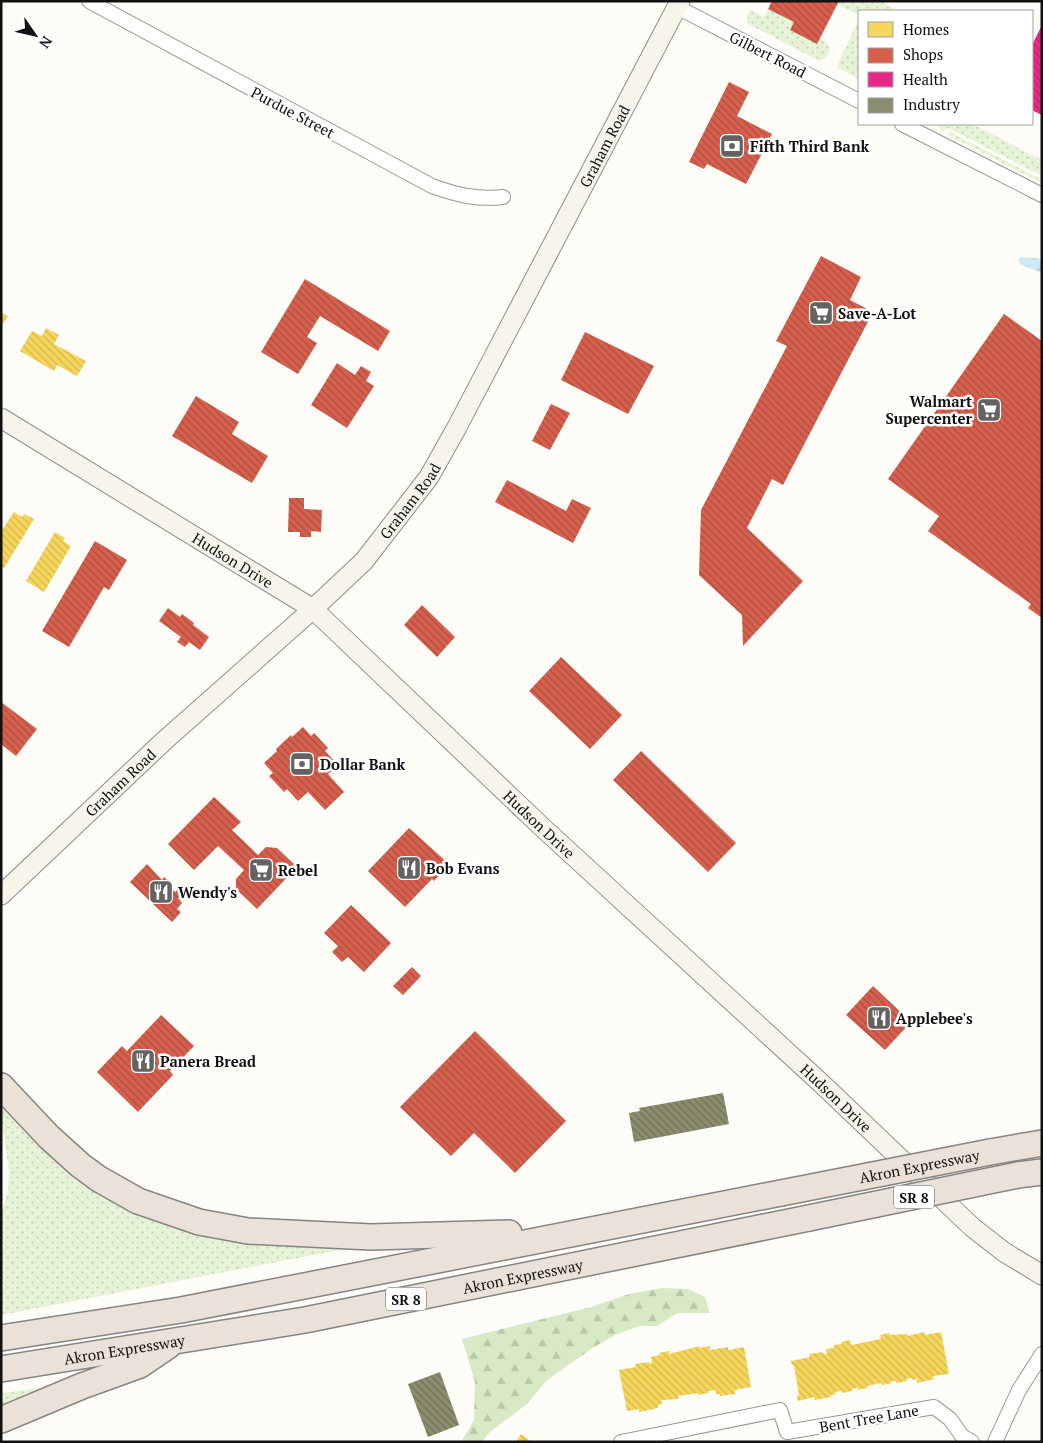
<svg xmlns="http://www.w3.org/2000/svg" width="1043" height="1443" viewBox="0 0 1043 1443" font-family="'PT Serif',serif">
	<defs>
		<pattern id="grass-dots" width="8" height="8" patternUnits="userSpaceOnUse" patternTransform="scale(1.25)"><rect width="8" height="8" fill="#e7f3d7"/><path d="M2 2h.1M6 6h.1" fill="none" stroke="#c5cfb8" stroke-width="1.8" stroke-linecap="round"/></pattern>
		<pattern id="forest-firs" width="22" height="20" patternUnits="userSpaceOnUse" patternTransform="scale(1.25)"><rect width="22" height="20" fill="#d8eac5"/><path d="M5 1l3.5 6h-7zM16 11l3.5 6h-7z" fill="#b8c8a8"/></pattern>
		<pattern id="water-waves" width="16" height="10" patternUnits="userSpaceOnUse" patternTransform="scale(1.25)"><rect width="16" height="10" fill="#cde8f7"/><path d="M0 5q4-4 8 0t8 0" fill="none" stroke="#afc6d3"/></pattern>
		<pattern id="homes-back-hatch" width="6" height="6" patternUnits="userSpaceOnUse" patternTransform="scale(1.25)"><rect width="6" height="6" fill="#f6d55c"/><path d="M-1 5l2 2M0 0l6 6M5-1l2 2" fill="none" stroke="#d2b64f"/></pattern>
		<pattern id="shops-back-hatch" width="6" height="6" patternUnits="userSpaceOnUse" patternTransform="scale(1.25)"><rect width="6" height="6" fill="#d6604d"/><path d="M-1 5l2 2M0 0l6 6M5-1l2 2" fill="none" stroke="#ac4e3f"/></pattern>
		<pattern id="health-back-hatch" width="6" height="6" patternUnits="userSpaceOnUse" patternTransform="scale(1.25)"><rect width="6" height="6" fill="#e7298a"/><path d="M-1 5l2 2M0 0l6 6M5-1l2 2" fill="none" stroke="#ba226f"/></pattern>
		<pattern id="industry-back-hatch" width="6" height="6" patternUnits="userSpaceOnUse" patternTransform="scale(1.25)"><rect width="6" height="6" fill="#8c8c6e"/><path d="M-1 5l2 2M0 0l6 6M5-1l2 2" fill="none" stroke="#717159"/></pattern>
	</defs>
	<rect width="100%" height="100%" fill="#fdfcf7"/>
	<path fill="url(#grass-dots)" d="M839 1H880L898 11H859V15L837 4Z
		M768 9 794 22 790 30 817 44 820 39 827 43 830 50 826 58 819 61 747 23 748 14 750 10 764 17Z
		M859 19V79L838 68V64Z
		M935 124H972L1042 160V176L948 128 943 131Z
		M950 132 1042 180V183L948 135Z
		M1 1098 96 1191 345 1246V1249L1 1315V1214L8 1192 9 1171 1 1118Z
		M41 1388V1391L1 1409V1393Z"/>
	<path fill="url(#forest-firs)" d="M662 1288 688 1289 705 1297 710 1313H677L657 1326H640L617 1334 594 1347 547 1380 527 1404 490 1432 482 1442H461L474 1420 475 1382 462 1339 591 1307 629 1294Z"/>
	<path fill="url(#water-waves)" d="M1021 257 1042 259V273L1020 264 1018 260Z"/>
	<path fill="url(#homes-back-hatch)" d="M1 312 8 316 1 327Z
		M46 328 59 335 54 344 86 361 77 376 57 365 54 371 20 351 32 331 42 336Z
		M14 512 22 517 24 514 34 519 4 568 1 566V532Z
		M55 532 65 538 63 541 71 546 44 592 26 581Z
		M925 1332V1335L941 1332 949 1374 933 1376 934 1379 917 1383V1379L913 1380 912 1378 906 1379 907 1381 896 1383V1381H891L892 1383 882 1385 881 1383 867 1386V1388L858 1390 857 1388 852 1389V1391L843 1393 842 1391 835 1392 836 1394 831 1395V1397L815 1400 814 1397 798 1401 797 1396 799 1395 794 1365H792L791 1361 810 1357 809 1354 823 1352V1354H827L826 1349 834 1348V1345L842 1344 841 1342 850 1340 851 1345 881 1339 880 1335 889 1333 890 1335 907 1334V1336Z
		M700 1346V1348L710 1346V1350L728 1347V1350L744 1347 751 1387 735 1390V1394L720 1396V1394H716V1390L708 1391 709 1393 698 1395V1393L678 1396V1399L661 1400 662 1404 658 1405V1408L639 1412V1409L627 1411 619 1370 636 1367 635 1364 649 1362 650 1364H652L651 1357 660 1355 659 1353 669 1351V1354Z
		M521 1434 532 1442H516Z"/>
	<path fill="url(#shops-back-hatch)" d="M772 1H839L817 44 790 30 794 22 768 9Z
		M1032 57 1042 63V115L1032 110Z
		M729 82 749 92 737 116 772 134 746 184 707 164 704 169 689 162Z
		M821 256 861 277 850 300 873 312 783 485 772 479 747 528 803 581 743 646 742 615 699 575 701 510 787 346 776 341Z
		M305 279 390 331 378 351 320 316 307 337 317 343 298 374 261 352Z
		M1004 314 1042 341V618L1028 608 1031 604 928 531 939 516 888 479Z
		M585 332 654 366 628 414 561 380Z
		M337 363 355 375 361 366 371 372 366 381 374 386 347 428 311 405Z
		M196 396 239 422 232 434 268 456 252 483 172 436Z
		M551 404 570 413 550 450 532 441Z
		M507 480 566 511 572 499 591 508 573 543 495 502Z
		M289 498H304V509L322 510 321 532 311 531V537H300V532H288Z
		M95 541 127 560 109 590 104 587 69 647 42 631Z
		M422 605 455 637 437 657 404 625Z
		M168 608 180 617 182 614 194 623 193 625 209 637 200 650 189 642 185 647 177 642 181 637 159 621Z
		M561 657 622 715 590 749 529 691Z
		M1 702 37 729 16 756 1 744Z
		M303 727 311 736 314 733 328 748 325 751 338 765 328 774 344 792 325 810 308 792 298 801 287 789 284 792 269 776 273 773 264 763 277 751 276 749 291 735 292 737Z
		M641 751 736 843 708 872 613 780Z
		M214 797 241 822 232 830 258 855 266 847 277 848 297 867 257 909 236 889V879L244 870 218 846 194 870 168 844Z
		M409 828 449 864 434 881 432 879 405 907 368 871Z
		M147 864 162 880 164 877 171 884 169 886 175 892 178 889 183 893 178 898 182 903 177 909 181 912 172 922 130 882Z
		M351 905 391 943 364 972 348 957 342 962 332 952 338 946 324 933Z
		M412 967 421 976 403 995 393 986Z
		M873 986 911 1022 885 1050 846 1015Z
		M161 1015 194 1046 170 1071 173 1075 138 1112 97 1072 122 1046 127 1051Z
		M475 1031 566 1121 515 1173 474 1133 451 1156 400 1107Z"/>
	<path fill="url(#health-back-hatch)" d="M1042 25V115L1032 110V45Z"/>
	<path fill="url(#industry-back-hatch)" d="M723 1093 729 1124 634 1142 629 1113 640 1111 639 1108Z
		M440 1372 459 1425 428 1437 408 1384Z"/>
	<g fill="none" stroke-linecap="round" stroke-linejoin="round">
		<defs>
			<path id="street" d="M89 1 432 186C457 195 477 200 503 197
				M677 7 859 101
				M902 124 1042 195
				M621 1442 780 1410 787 1432 934 1407 950 1419 962 1436 972 1442
				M995 1442 1019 1390 1042 1354"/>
			<g id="secondary">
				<path id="s1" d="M1 418 313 609 542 827 822 1084 972 1227 1004 1252 1042 1275"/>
				<path id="s2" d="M1 895 164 741 313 609 364 561 429 477 456 429 680 1"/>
			</g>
			<g id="highway">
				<path d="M1 1086 49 1137 80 1165 99 1179 138 1201 199 1222 248 1231 371 1237 509 1233"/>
				<path d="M990 1152 1042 1143"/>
				<path d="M1018 1175 1042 1172"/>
				<path d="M1 1338 181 1310 781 1193"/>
				<path id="s3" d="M1 1369 305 1320 809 1218"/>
				<path d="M1 1420 82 1386 140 1365 168 1346"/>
			</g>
		</defs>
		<use href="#street" stroke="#979795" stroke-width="16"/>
		<use href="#secondary" stroke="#8e8d8b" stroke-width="21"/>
		<use href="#highway" stroke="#858482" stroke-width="28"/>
		<use href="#street" stroke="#fffffe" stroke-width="14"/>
		<use href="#secondary" stroke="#f6f4eb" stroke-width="19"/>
		<use href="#highway" stroke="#eae1d8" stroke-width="25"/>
		<defs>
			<g id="highway-bridge">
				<path id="s4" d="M781 1193 990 1152"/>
				<path d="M809 1218 1018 1175"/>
			</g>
		</defs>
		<use href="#highway-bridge" stroke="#858482" stroke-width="28" stroke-linecap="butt"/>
		<use href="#highway-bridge" stroke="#eae1d8" stroke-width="25"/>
	</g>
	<defs>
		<symbol id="bank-square" viewBox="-11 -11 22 22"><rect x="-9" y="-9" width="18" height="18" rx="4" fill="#646362" stroke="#fff"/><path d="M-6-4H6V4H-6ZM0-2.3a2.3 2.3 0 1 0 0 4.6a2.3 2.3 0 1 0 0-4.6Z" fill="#fff"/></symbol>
		<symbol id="supermarket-square" viewBox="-11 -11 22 22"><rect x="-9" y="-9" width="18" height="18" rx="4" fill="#646362" stroke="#fff"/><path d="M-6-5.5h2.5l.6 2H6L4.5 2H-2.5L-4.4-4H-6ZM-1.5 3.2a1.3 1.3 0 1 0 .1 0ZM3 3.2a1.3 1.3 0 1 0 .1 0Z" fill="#fff"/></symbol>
		<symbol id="restaurant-square" viewBox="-11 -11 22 22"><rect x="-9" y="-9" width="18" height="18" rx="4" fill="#646362" stroke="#fff"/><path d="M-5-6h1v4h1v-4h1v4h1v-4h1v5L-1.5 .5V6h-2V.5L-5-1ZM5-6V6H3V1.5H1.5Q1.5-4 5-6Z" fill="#fff"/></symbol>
	</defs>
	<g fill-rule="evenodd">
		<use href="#bank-square" x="718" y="132" width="28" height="28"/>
		<use href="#supermarket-square" x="807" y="299" width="28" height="28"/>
		<use href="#supermarket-square" x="975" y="396" width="28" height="28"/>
		<use href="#bank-square" x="288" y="750" width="28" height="28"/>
		<use href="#restaurant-square" x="395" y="854" width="28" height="28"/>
		<use href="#supermarket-square" x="247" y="856" width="28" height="28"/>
		<use href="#restaurant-square" x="147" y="878" width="28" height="28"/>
		<use href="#restaurant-square" x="865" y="1004" width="28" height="28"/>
		<use href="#restaurant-square" x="129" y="1047" width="28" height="28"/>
	</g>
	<g text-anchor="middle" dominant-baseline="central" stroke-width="5" stroke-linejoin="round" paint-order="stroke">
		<g fill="#fff" stroke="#585858" stroke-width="1">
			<rect x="894" y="1185.5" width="40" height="23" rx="4"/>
			<rect x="386" y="1287.5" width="40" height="23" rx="4"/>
		</g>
		<g font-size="14" font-weight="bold" fill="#111">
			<text x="914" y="1197">SR 8</text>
			<text x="406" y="1299">SR 8</text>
		</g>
		<g font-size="15" fill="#111" stroke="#fff">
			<text transform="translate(768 54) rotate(27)">Gilbert Road</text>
			<text transform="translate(293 112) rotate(28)">Purdue Street</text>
			<text stroke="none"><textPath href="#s2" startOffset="974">Graham Road</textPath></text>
			<text stroke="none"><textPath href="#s2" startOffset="569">Graham Road</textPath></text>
			<text stroke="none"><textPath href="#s1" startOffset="272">Hudson Drive</textPath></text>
			<text stroke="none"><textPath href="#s2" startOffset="164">Graham Road</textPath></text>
			<text stroke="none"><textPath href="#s1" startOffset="678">Hudson Drive</textPath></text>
			<text stroke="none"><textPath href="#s1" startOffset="1082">Hudson Drive</textPath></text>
			<text stroke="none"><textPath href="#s4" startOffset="141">Akron Expressway</textPath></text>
			<text stroke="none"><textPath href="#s3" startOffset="530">Akron Expressway</textPath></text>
			<text stroke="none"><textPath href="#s3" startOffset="125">Akron Expressway</textPath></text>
			<text transform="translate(869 1418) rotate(-10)">Bent Tree Lane</text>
		</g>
		<g font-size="15" font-weight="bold" fill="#111" stroke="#fff" text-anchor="start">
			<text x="750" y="146">Fifth Third Bank</text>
			<text x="838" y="313">Save-A-Lot</text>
			<text x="972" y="401" text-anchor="end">Walmart<tspan x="972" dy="17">Supercenter</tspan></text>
			<text x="320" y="764">Dollar Bank</text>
			<text x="426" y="868">Bob Evans</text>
			<text x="278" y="870">Rebel</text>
			<text x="178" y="892">Wendy's</text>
			<text x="896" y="1018">Applebee's</text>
			<text x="160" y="1061">Panera Bread</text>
		</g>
	</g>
	<rect width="1043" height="1443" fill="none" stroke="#111111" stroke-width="5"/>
	<rect x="858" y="10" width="175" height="115" fill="#ffffff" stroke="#a0a0a0"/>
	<rect x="868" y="22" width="25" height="15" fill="#f6d55c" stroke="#a0a0a0"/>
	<text x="903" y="35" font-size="15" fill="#111111">Homes</text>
	<rect x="868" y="48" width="25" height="15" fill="#d6604d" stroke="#a0a0a0"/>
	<text x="903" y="60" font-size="15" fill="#111111">Shops</text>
	<rect x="868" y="72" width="25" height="15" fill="#e7298a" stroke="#a0a0a0"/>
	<text x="903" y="85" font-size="15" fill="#111111">Health</text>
	<rect x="868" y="98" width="25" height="15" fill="#8c8c6e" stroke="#a0a0a0"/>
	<text x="903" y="110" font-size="15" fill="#111111">Industry</text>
	<g transform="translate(35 35) rotate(124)" stroke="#ffffff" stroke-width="4" paint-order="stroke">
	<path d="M0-4L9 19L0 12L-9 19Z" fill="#111111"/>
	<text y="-8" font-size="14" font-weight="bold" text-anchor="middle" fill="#111111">N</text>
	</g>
</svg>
